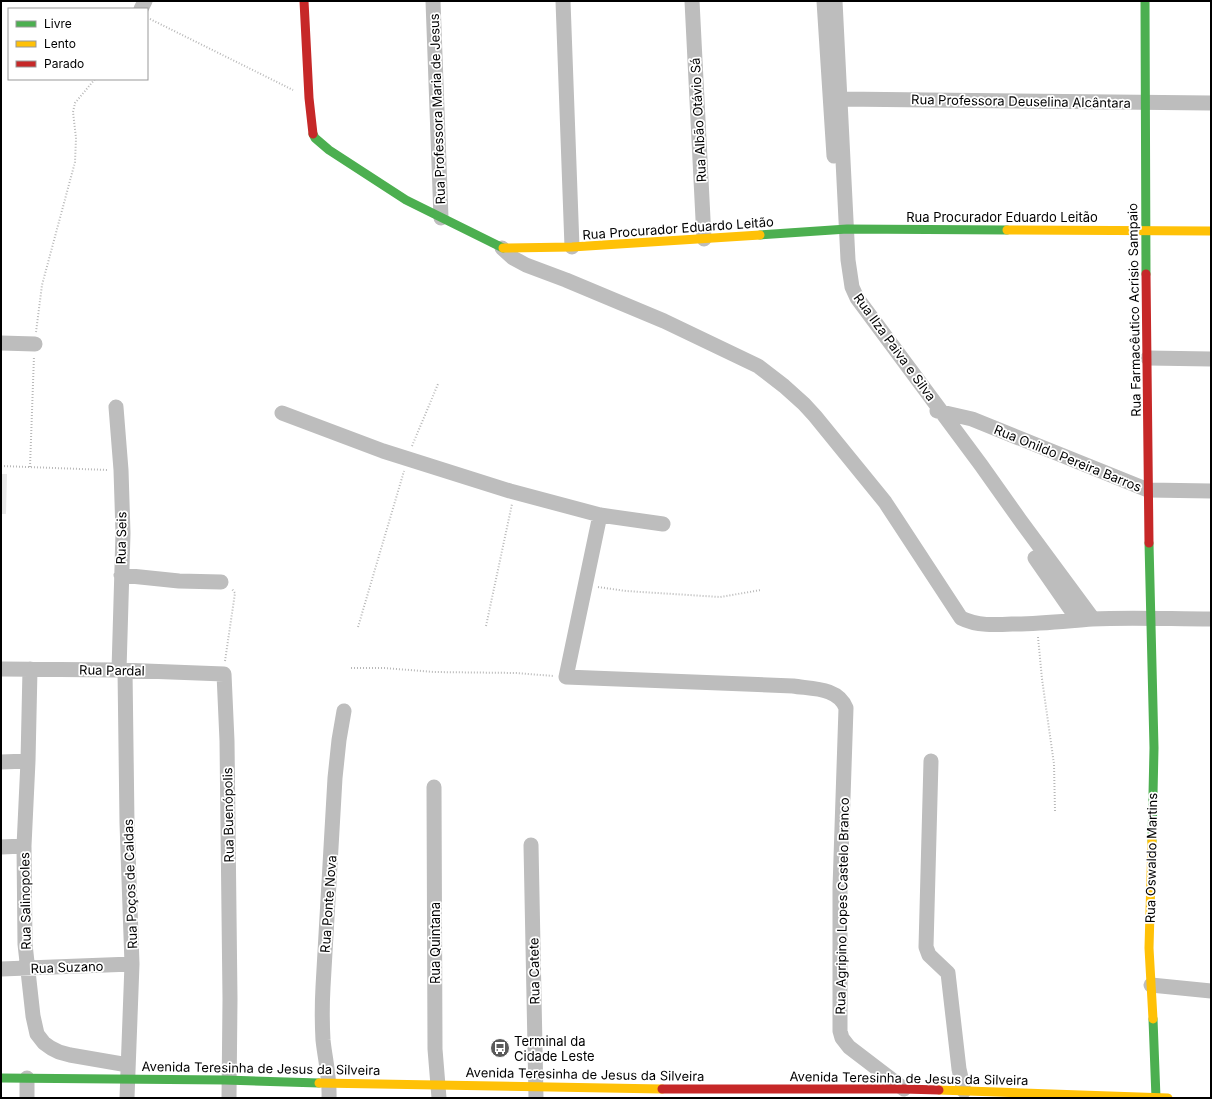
<svg xmlns="http://www.w3.org/2000/svg" width="1212" height="1099" viewBox="0 0 1212 1099" font-family="Inter,sans-serif">
	<rect width="100%" height="100%" fill="#fff"/>
	<path fill="#e9e9e9" d="M1 474H7L6 514H1Z"/>
	<g fill="none" stroke-linecap="round" stroke-linejoin="round">
		<path stroke="#b8b8b8" stroke-width="2" stroke-dasharray="1 2" stroke-linecap="butt" d="M150 19 293 90
			M36 332 42 285 75 162 76 138 73 112 75 103 95 79
			M412 446 438 384
			M1 466 108 470
			M30 467 34 356
			M598 587 626 591 720 597 761 590
			M486 626 512 504
			M358 627 404 471
			M1038 637 1042 679 1054 764 1055 811
			M225 661 235 593 232 589
			M351 668H385L434 672 516 673 554 676"/>
		<path stroke="#bdbdbd" stroke-width="15" d="M433 1 441 218
			M563 1 572 247
			M692 1 704 239
			M824 1 834 156
			M835 1 848 260 852 287 857 298 981 465 1020 520 1093 619
			M141 9 145 1
			M831 100 841 99 1211 103
			M502 248 513 258 526 265 566 280 664 321 758 366 784 386 804 404 815 416 885 502 961 618C977 626 995 625 1012 624 1039 624 1065 621 1092 619 1131 617 1171 619 1211 619
			M1 343 35 344
			M1148 358 1211 359
			M116 407 121 470 123 533 119 670
			M937 411 972 419 1148 490 1211 491
			M282 413 383 451 510 491 600 515 663 524
			M600 515 566 677 793 686C811 689 838 687 846 708L840 888V1031L842 1038 849 1047 904 1089
			M1035 558 1078 620
			M121 575 179 581 221 582
			M1 669 119 670 224 674 227 741 230 999 229 1098
			M30 669 28 761 24 846 25 944 33 1016 37 1034 44 1043 51 1048 59 1052 70 1055 128 1065
			M125 670 127 823 132 964 127 1098
			M931 761 926 947 929 955 948 973 959 1069 964 1091
			M1 762 28 761
			M434 787 435 1049 439 1098
			M531 845 536 1098
			M1 847 24 846
			M1 969 132 964
			M1151 985 1211 991
			M27 1098V1078
			M329 1098C330 1078 325 1059 323 1040 322 1022 322 1005 323 987L335 778 339 740 344 711"/>
		<path stroke="#4caf50" stroke-width="9" d="M1145 1 1146 274
			M313 134 315 138 329 150 406 200 503 248
			M760 235 847 229 1007 230
			M1149 543 1154 748 1152 841
			M1153 1019 1156 1098
			M1 1078 225 1080 319 1083"/>
		<path stroke="#ffc107" stroke-width="9" d="M1007 230 1211 231
			M503 248 572 247 760 235
			M1152 841 1149 948 1153 1019
			M319 1083 662 1089
			M939 1090 1168 1098"/>
		<path stroke="#c62828" stroke-width="9" d="M304 1 309 98 313 134
			M1146 274 1149 543
			M662 1089H904L939 1090"/>
	</g>
	<defs>
		<symbol id="bus-disc" viewBox="-11 -11 22 22"><circle r="9.5" fill="#595959" stroke="#fff"/><path d="M-5-6H5V4H4V6H2V4H-2V6H-4V4H-5ZM-3.5-4V0h7V-4ZM-3.5 1.2v1.5H-2V1.2ZM2 1.2v1.5H3.5V1.2Z" fill="#fff"/></symbol>
	</defs>
	<g fill-rule="evenodd">
		<use href="#bus-disc" x="489" y="1037" width="22" height="22"/>
	</g>
	<g text-anchor="middle" dominant-baseline="central" stroke-width="3.5" stroke-linejoin="round" paint-order="stroke">
		<g font-size="13" fill="#000" stroke="#fff">
			<text transform="translate(1021 101) rotate(1)">Rua Professora Deuselina Alcântara</text>
			<text transform="translate(437 109) rotate(-92)">Rua Professora Maria de Jesus</text>
			<text transform="translate(698 120) rotate(-93)">Rua Albão Otávio Sá</text>
			<text x="1002" y="217">Rua Procurador Eduardo Leitão</text>
			<text transform="translate(678 228) rotate(-4)">Rua Procurador Eduardo Leitão</text>
			<text transform="translate(1134 310) rotate(-91)">Rua Farmacêutico Acrisio Sampaio</text>
			<text transform="translate(895 347) rotate(54)">Rua Ilza Paiva e Silva</text>
			<text transform="translate(1068 458) rotate(22)">Rua Onildo Pereira Barros</text>
			<text transform="translate(121 538) rotate(-89)">Rua Seis</text>
			<text transform="translate(112 670) rotate(1)">Rua Pardal</text>
			<text transform="translate(228 815) rotate(-91)">Rua Buenópolis</text>
			<text transform="translate(1151 858) rotate(-89)">Rua Oswaldo Martins</text>
			<text transform="translate(130 884) rotate(-92)">Rua Poços de Caldas</text>
			<text transform="translate(25 901) rotate(-91)">Rua Salinopoles</text>
			<text transform="translate(328 904) rotate(-86)">Rua Ponte Nova</text>
			<text transform="translate(842 906) rotate(-89)">Rua Agripino Lopes Castelo Branco</text>
			<text transform="translate(435 943) rotate(-90)">Rua Quintana</text>
			<text transform="translate(67 967) rotate(-2)">Rua Suzano</text>
			<text transform="translate(534 971) rotate(-91)">Rua Catete</text>
			<text transform="translate(261 1068) rotate(1)">Avenida Teresinha de Jesus da Silveira</text>
			<text transform="translate(585 1074) rotate(1)">Avenida Teresinha de Jesus da Silveira</text>
			<text transform="translate(909 1078) rotate(1)">Avenida Teresinha de Jesus da Silveira</text>
		</g>
		<g font-size="13" fill="#000" stroke="#fff" text-anchor="start">
			<text x="514" y="1041">Terminal da<tspan x="514" dy="15">Cidade Leste</tspan></text>
		</g>
	</g>
	<rect width="1212" height="1099" fill="none" stroke="#000000" stroke-width="4"/>
	<rect x="8" y="8" width="140" height="72" fill="#ffffff" stroke="#999999"/>
	<rect x="16" y="21" width="20" height="6" fill="#4caf50" stroke="#999999"/>
	<text x="44" y="28" font-size="12" fill="#000000">Livre</text>
	<rect x="16" y="41" width="20" height="6" fill="#ffc107" stroke="#999999"/>
	<text x="44" y="48" font-size="12" fill="#000000">Lento</text>
	<rect x="16" y="61" width="20" height="6" fill="#c62828" stroke="#999999"/>
	<text x="44" y="68" font-size="12" fill="#000000">Parado</text>
</svg>
